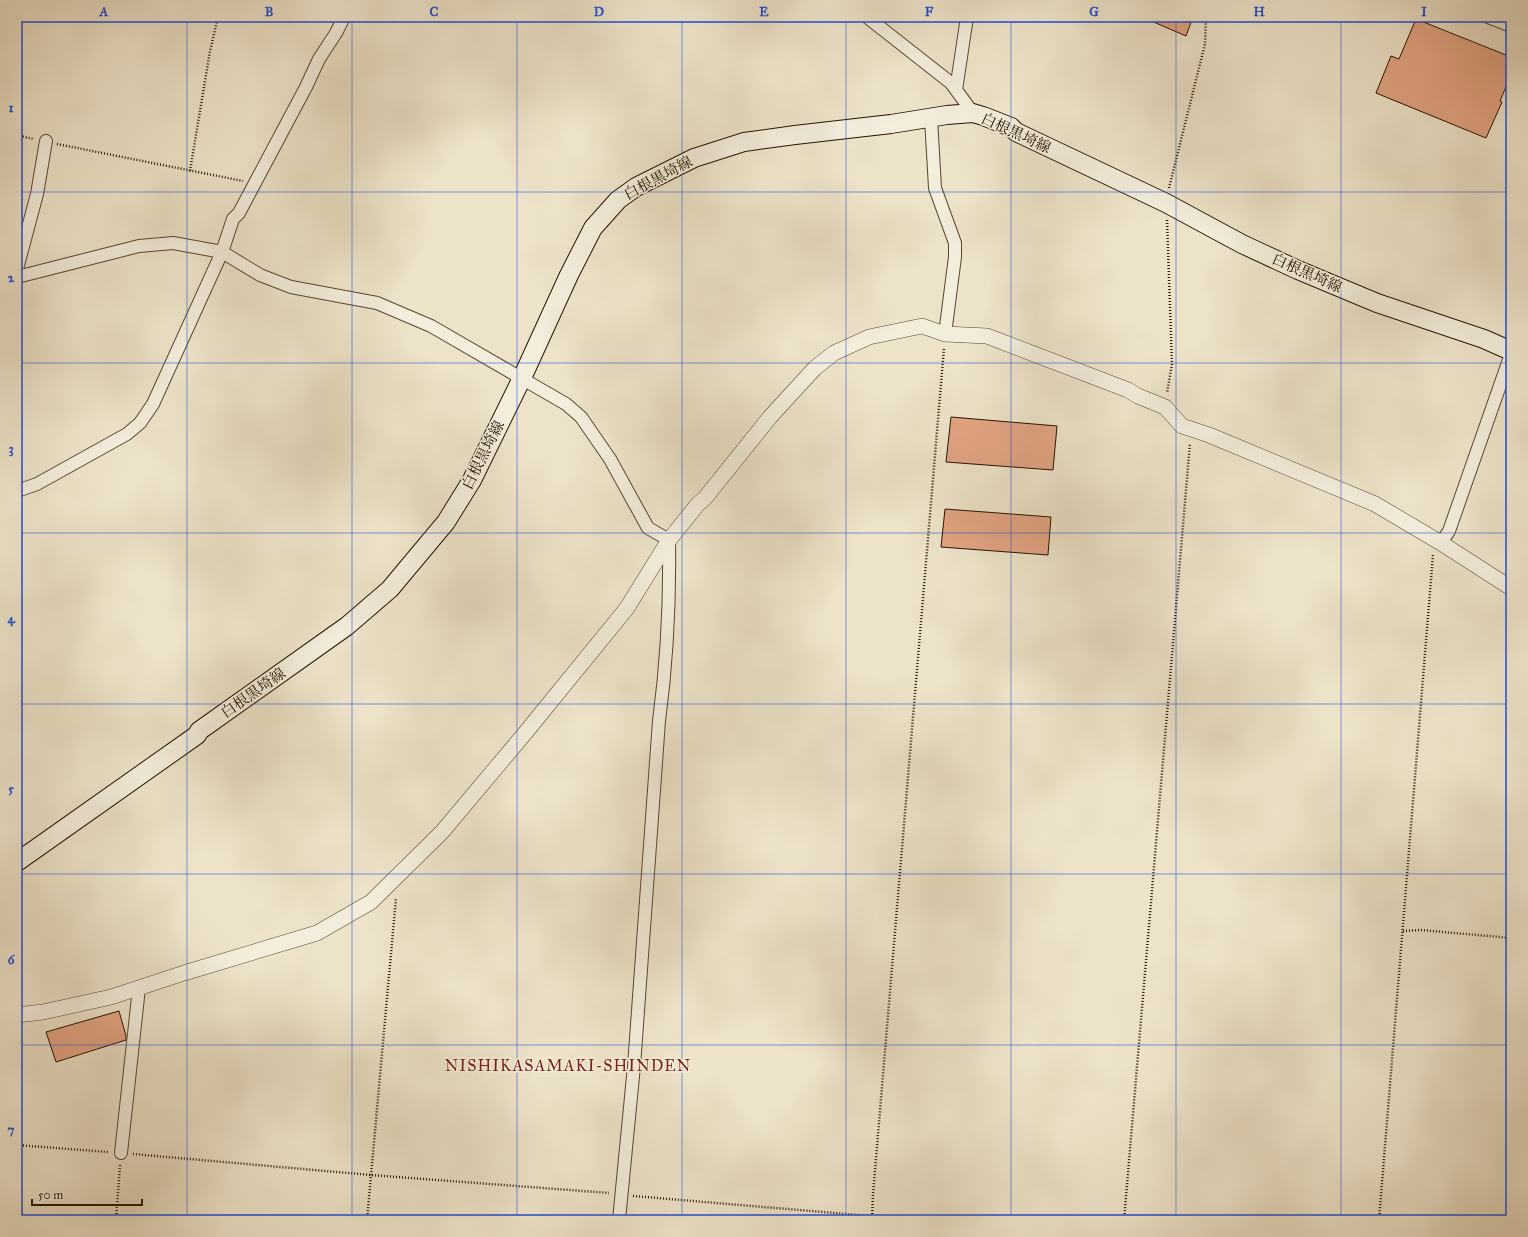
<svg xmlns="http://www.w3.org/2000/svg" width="1528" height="1237" viewBox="0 0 1528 1237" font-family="'IM FELL Great Primer','Noto Serif JP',serif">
	<rect width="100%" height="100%" fill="#ede3c9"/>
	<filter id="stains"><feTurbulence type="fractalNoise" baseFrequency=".005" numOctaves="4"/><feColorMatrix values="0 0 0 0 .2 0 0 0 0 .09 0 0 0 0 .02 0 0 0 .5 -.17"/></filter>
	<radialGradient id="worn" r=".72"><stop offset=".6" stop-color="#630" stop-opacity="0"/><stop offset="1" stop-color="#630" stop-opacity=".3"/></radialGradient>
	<path fill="#e2a483" stroke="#261300" d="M1142 17H1193L1186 36Z
		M1416 19 1511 57V75L1500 101 1502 102 1486 138 1376 93 1391 56 1399 59Z
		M951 417 1057 426 1053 470 946 462Z
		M945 509 1051 517 1048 555 941 547Z
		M119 1011 126 1036V1040L56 1062 46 1032Z"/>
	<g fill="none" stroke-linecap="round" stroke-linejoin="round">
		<defs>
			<path id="minor" d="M867 17 951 83 973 113
				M1488 17 1511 26
				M956 90 967 17
				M931 118 935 188 955 243V257L945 334
				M17 269 37 194 46 141
				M17 277 139 246 173 243 222 252 260 275 291 287 377 303 431 326 566 404 581 417 610 459 648 528 669 540C670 600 667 661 659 721L634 1066 619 1220
				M17 491 37 484 127 434 140 423 153 404 222 252 233 219 239 213 306 87 319 59 336 33 344 17
				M1441 543 1449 531 1511 354
				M121 1153 139 988"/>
			<path id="tertiary" d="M17 1015 43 1012 111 997 184 973 317 933 371 902 442 832 526 732 627 608 669 540 698 504 705 498 770 417 815 368 834 353 869 337 922 326 945 334 987 336 1128 390 1138 396 1165 407 1182 426 1209 435 1375 504 1441 543 1511 588"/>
			<path id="secondary" d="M17 862 197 735 199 731 347 626 390 589 446 522 472 480 522 378 569 275 593 228 618 200 636 187 694 158 744 142 795 135 891 124 947 115 973 113 983 116 1011 127 1016 132 1166 203 1242 244 1298 270 1377 303 1484 339 1511 351"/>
		</defs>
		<use href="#minor" stroke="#584732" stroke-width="14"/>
		<use href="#tertiary" stroke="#584732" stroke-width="16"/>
		<use href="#secondary" stroke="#261300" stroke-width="20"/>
		<path stroke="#261300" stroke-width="2.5" stroke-dasharray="1 2" stroke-linecap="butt" d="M17 135 33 139
			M57 144 243 181
			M190 171 210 51 218 17
			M1169 188 1205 44 1206 17
			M1167 220 1172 364 1167 393
			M1403 931 1421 930 1511 938
			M17 1145 108 1152
			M133 1154 371 1175 609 1193
			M633 1196 918 1220
			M116 1220 120 1165
			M367 1220 396 898
			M872 1220 873 1194 944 348
			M1124 1220 1190 443
			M1379 1220 1433 555"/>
		<use href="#minor" stroke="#f3eddc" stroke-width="12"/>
		<use href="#tertiary" stroke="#f3eddc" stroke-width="15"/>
		<use href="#secondary" stroke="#f3eddc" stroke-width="18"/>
	</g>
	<path fill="none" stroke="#1d4ed8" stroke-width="1" stroke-opacity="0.55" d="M187 17V1220M352 17V1220M517 17V1220M682 17V1220M846 17V1220M1011 17V1220M1176 17V1220M1341 17V1220M17 192H1511M17 363H1511M17 533H1511M17 704H1511M17 874H1511M17 1045H1511"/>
	<g text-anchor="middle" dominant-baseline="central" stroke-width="3" stroke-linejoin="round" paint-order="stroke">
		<g font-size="15" fill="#261300" stroke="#f3eddc">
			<text transform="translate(1016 133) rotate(25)">白根黒埼線</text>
			<text transform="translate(658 178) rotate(-28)">白根黒埼線</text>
			<text transform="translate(1307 273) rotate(24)">白根黒埼線</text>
			<text transform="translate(483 455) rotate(-63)">白根黒埼線</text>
			<text transform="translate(253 693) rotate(-35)">白根黒埼線</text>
		</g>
		<g font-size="16" letter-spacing="1" fill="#7a1f14" stroke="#f3eddc">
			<text x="568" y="1065">NISHIKASAMAKI-SHINDEN</text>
		</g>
	</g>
	<rect width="1528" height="1237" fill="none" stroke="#ede3c9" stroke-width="44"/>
	<path d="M32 1199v6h110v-6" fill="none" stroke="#261300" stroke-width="2"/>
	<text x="38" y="1199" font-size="12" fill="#261300" stroke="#f3eddc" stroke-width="3" paint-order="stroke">50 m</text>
	<rect x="22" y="22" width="1484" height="1193" fill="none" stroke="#1d4ed8" stroke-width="1.5"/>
	<g font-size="13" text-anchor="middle" font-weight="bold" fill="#1d4ed8">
		<text x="104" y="16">A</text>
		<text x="269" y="16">B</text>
		<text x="434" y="16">C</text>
		<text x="599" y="16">D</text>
		<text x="764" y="16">E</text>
		<text x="929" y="16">F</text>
		<text x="1094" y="16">G</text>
		<text x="1259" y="16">H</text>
		<text x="1424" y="16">I</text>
		<text x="11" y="112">1</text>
		<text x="11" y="282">2</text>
		<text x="11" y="453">3</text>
		<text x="11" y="623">4</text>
		<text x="11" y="793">5</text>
		<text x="11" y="964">6</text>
		<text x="11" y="1134">7</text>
	</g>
	<rect width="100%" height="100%" filter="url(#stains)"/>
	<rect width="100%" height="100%" fill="url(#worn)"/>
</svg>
